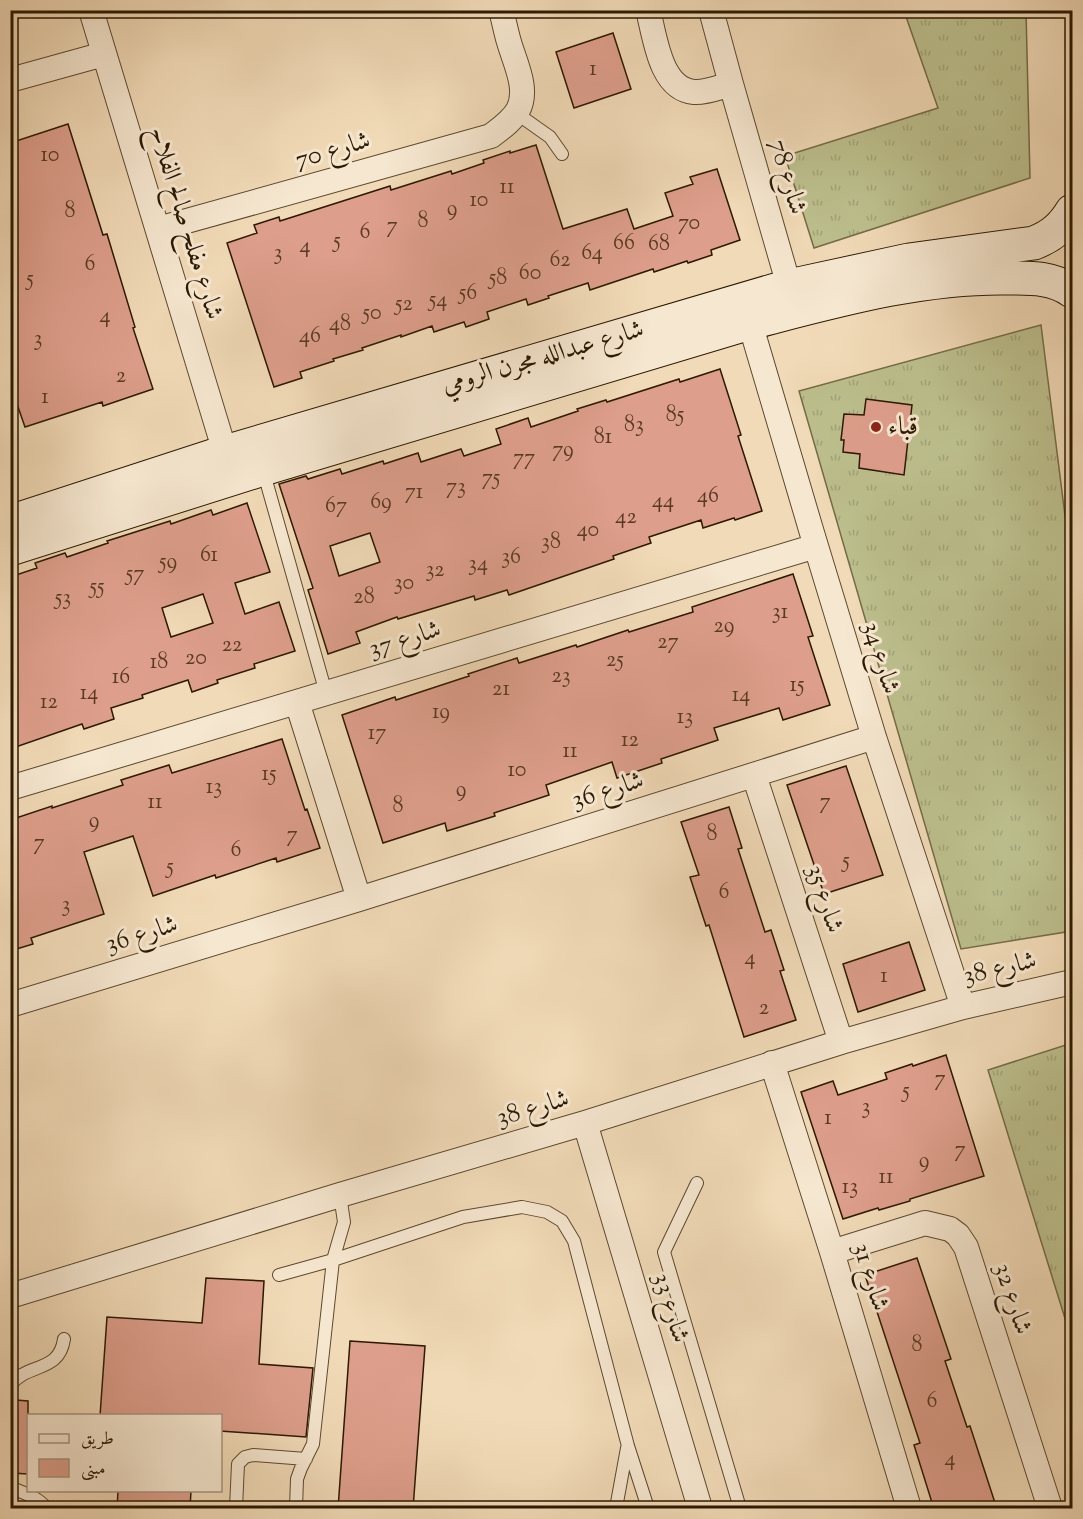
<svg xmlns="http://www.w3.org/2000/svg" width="1083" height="1519" viewBox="0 0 1083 1519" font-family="'Sorts Mill Goudy',Amiri,serif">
	<defs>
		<pattern id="grass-tufts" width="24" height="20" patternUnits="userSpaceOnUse" patternTransform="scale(1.5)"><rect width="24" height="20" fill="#bcbf8d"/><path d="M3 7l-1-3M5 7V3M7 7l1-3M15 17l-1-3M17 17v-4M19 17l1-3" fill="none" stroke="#a2a478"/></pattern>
	</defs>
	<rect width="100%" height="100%" fill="#f1dab7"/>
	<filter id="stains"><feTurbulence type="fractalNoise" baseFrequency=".00333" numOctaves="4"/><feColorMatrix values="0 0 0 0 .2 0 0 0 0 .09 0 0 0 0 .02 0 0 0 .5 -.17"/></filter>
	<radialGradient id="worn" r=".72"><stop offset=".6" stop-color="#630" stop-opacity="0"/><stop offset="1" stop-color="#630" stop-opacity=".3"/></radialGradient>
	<path fill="url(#grass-tufts)" stroke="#746c46" stroke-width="1.5" d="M904 11H1026L1030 178 814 248 785 156 938 108Z
		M1041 325 1072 571V931L961 949 799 391Z
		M1072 1043V1341L988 1070Z"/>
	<path fill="#dd9e8b" stroke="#2b1900" stroke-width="1.5" fill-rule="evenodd" d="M613 33 631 89 574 108 556 52Z
		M68 124 103 235 107 234 135 327 133 328 153 389 103 406 102 402 25 427 10 384V143Z
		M536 145 563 229 627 209 634 229 673 216 665 193 693 184 690 177 717 169 740 240 711 250 712 255 688 263 687 261 654 272 653 269 590 290 588 283 548 296 549 298 528 305 526 299 487 312 489 319 466 327 464 322 434 332 432 326 401 337V335L362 348 363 350 333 359 334 361 300 372 302 378 274 387 227 243 257 233 254 225 279 217 280 221 390 186 391 190 451 171 452 174 484 163 483 160 510 151V153Z
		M720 369 741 435 738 436 762 511 735 520 734 518 703 528 701 520 649 537 651 543 613 556 614 559 509 595 507 590 475 600 474 596 398 619 397 617 356 632 360 643 328 654 308 590 313 588 279 484 306 476 308 479 340 469 342 474 383 461 384 464 418 453 421 462 461 449 464 456 501 444 496 429 528 418 531 427 578 411 577 409 606 400 607 402 679 379 680 382ZM370 533 380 562 339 576 330 546Z
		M866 399 912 405 904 475 859 468 860 454 843 452 844 440H841L844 414 864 415Z
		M247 503 270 572 235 583 245 614 279 602 295 651 254 664 255 668 217 680 218 683 192 692 188 680 142 695 143 698 111 708 114 719 84 729 82 724 10 749V577L37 568 35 563 65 553 67 557 108 543 107 541 170 521 171 524 211 510 213 515ZM203 594 213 623 171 637 162 608Z
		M793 574 813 636 808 637 830 705 783 720 779 708 714 728 718 740 661 759 662 763 617 778 612 762 546 785 549 795 494 813 495 816 447 831 445 823 383 843 342 715 395 697 396 700 469 676 468 674 517 658 519 663 576 645 577 647 628 630 629 632 693 612 692 607Z
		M282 739 305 810 307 809 320 848 277 862 276 858 216 878 215 875 153 896 133 836 84 852 104 914 31 938 33 944 10 951V820L52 806V808L123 785 121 780 169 765 172 773Z
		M846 766 883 875 824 894 787 785Z
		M729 807 742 848 738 849 765 932 771 930 784 970 780 971 796 1020 744 1037 709 925 706 926 690 877 699 875 681 822Z
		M909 942 925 990 858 1012 843 964Z
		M946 1055 984 1176 910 1199V1201L879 1210 878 1208 843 1219 801 1092 833 1081 838 1095 887 1079 885 1073 912 1064 913 1066Z
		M917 1258 951 1359 945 1361 967 1427 970 1426 997 1509H934L914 1445 920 1443 865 1275Z
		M206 1278 264 1281 259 1364 313 1368 306 1437 220 1431V1416H100L107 1317 202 1323Z
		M350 1341 425 1346 413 1509H338Z
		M16 1400 28 1401V1474L11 1473Z
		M118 1491H191L190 1509H117Z"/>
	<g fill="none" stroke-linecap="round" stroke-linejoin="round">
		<defs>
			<path id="service" d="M516 113 550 137 562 154
				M263 470 326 693
				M697 1183 664 1252 740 1508
				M279 1275 333 1260 463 1217 522 1207 547 1212 562 1221 574 1241 628 1446 648 1508
				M10 1386C26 1362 59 1374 64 1339
				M10 1487C23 1493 38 1497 46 1508
				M236 1508 238 1464 245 1457 253 1455 306 1459
				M296 1508 297 1479 301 1468 313 1444 333 1260 344 1222 340 1195
				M616 1508 627 1448"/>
			<path id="minor" d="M91 10 225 452
				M648 10C655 37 660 89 694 92 705 93 720 87 731 84
				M711 10 731 84 789 286
				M10 80 104 54
				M158 229 491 136C500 129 512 121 518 110 529 89 515 63 509 42 506 32 504 21 501 10
				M750 323 812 533 874 737 963 1007
				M297 702 359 899
				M754 775 841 1042
				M10 788 816 546
				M10 1005 359 899 874 737
				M772 1063 832 1252 909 1508
				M585 1123 700 1508
				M832 1252 925 1223 950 1229 958 1235 966 1247 1050 1508
				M10 1296 340 1195 585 1123 841 1042 963 1007 1072 982"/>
			<path id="secondary" d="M10 522 225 452 789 286 909 260 1034 243C1052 236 1062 227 1072 211
				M10 549 263 469 750 323C835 301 922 276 1011 278 1033 278 1054 278 1072 291"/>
		</defs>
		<use href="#service" stroke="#5c492e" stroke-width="14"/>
		<use href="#minor" stroke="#5c492e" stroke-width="26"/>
		<use href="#secondary" stroke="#2b1900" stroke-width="35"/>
		<use href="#service" stroke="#f6e7d0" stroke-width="12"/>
		<use href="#minor" stroke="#f6e7d0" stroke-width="24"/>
		<use href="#secondary" stroke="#f6e7d0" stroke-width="33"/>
	</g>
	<circle fill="#8f2418" stroke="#f6e7d0" stroke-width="2" cx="876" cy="427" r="6"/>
	<g text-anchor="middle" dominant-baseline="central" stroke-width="6" stroke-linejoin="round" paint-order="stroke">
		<g font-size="22" fill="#583a23">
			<text x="593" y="70">1</text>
			<text x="50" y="156">10</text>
			<text x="507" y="188">11</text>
			<text x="479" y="201">10</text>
			<text x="452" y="210">9</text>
			<text x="70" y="212">8</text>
			<text x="423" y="222">8</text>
			<text x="689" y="224">70</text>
			<text x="392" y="227">7</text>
			<text x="365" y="233">6</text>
			<text x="337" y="242">5</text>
			<text x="624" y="244">66</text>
			<text x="659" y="245">68</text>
			<text x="305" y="247">4</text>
			<text x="278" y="254">3</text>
			<text x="592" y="254">64</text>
			<text x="560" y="261">62</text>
			<text x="90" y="265">6</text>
			<text x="530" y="274">60</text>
			<text x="498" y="279">58</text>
			<text x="30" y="280">5</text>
			<text x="468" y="294">56</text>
			<text x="438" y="301">54</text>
			<text x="404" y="305">52</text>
			<text x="372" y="314">50</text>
			<text x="105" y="317">4</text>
			<text x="340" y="325">48</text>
			<text x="310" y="337">46</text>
			<text x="38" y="340">3</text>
			<text x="121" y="377">2</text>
			<text x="45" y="398">1</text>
			<text x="675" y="416">85</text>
			<text x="634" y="426">83</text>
			<text x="603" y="438">81</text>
			<text x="563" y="451">79</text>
			<text x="524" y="459">77</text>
			<text x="491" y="479">75</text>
			<text x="456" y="488">73</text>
			<text x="414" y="493">71</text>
			<text x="708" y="497">46</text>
			<text x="663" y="502">44</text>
			<text x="381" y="503">69</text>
			<text x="336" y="507">67</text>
			<text x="626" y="518">42</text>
			<text x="588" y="531">40</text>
			<text x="551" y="543">38</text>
			<text x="209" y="556">61</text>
			<text x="511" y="558">36</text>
			<text x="168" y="563">59</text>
			<text x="478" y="565">34</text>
			<text x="435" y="571">32</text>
			<text x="135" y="575">57</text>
			<text x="404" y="584">30</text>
			<text x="97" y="588">55</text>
			<text x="364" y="598">28</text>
			<text x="63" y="599">53</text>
			<text x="780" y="613">31</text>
			<text x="724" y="627">29</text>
			<text x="668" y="643">27</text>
			<text x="232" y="646">22</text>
			<text x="196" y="659">20</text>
			<text x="615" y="661">25</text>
			<text x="159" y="663">18</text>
			<text x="561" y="677">23</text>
			<text x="121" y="678">16</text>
			<text x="797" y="686">15</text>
			<text x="501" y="690">21</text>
			<text x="89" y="694">14</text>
			<text x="741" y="696">14</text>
			<text x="49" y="703">12</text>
			<text x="441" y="713">19</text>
			<text x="685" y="718">13</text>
			<text x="377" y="734">17</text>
			<text x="630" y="741">12</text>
			<text x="570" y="752">11</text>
			<text x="517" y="771">10</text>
			<text x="269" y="775">15</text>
			<text x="214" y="788">13</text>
			<text x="461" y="791">9</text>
			<text x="155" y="803">11</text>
			<text x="825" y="803">7</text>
			<text x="398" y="807">8</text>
			<text x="94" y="822">9</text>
			<text x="712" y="835">8</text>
			<text x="292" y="836">7</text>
			<text x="39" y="844">7</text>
			<text x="236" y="851">6</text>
			<text x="846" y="862">5</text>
			<text x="170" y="868">5</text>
			<text x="724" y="893">6</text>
			<text x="66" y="906">3</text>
			<text x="750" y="959">4</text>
			<text x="884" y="977">1</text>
			<text x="764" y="1009">2</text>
			<text x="940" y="1080">7</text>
			<text x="906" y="1092">5</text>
			<text x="866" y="1108">3</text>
			<text x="828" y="1119">1</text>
			<text x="960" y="1151">7</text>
			<text x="924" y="1162">9</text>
			<text x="886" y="1178">11</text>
			<text x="850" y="1188">13</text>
			<text x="917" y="1346">8</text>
			<text x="932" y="1402">6</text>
			<text x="950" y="1460">4</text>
		</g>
		<g font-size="26" fill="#2b1900" stroke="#f6e7d0">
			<text transform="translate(333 151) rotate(-16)">شارع 70</text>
			<text transform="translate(787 177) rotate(74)">شارع 78</text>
			<text transform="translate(185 223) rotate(73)">شارع مفلح صالح الفلاح</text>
			<text transform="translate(543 358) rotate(-16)">شارع عبدالله مجرن الرومي</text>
			<text transform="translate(405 640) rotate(-17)">شارع 37</text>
			<text transform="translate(880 658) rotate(73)">شارع 34</text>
			<text transform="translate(608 791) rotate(-17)">شارع 36</text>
			<text transform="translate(824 899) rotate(72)">شارع 35</text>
			<text transform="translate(142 935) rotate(-17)">شارع 36</text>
			<text transform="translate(1000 969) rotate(-13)">شارع 38</text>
			<text transform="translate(533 1109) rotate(-16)">شارع 38</text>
			<text transform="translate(870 1277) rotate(73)">شارع 31</text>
			<text transform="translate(1012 1299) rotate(72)">شارع 32</text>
			<text transform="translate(670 1308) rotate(73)">شارع 33</text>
		</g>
		<g font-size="26" fill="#2b1900" stroke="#f6e7d0" text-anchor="start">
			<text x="888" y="427">قباء</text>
		</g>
	</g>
	<rect width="1083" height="1519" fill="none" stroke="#f1dab7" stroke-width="36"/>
	<rect x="12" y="12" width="1059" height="1495" fill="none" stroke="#2b1900" stroke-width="3"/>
	<rect x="18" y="18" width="1047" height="1483" fill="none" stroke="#2b1900" stroke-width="1.5"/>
	<rect x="27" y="1414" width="195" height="78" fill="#f6e7d0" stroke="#a5957d" stroke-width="1.5"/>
	<rect x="39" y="1434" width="30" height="9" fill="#f6e7d0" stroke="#a5957d" stroke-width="1.5"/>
	<text x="81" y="1444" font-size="18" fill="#2b1900">طريق</text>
	<rect x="39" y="1459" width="30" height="18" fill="#dd9e8b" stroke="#a5957d" stroke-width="1.5"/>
	<text x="81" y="1474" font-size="18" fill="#2b1900">مبنى</text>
	<rect width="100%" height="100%" filter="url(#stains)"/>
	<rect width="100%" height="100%" fill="url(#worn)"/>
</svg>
